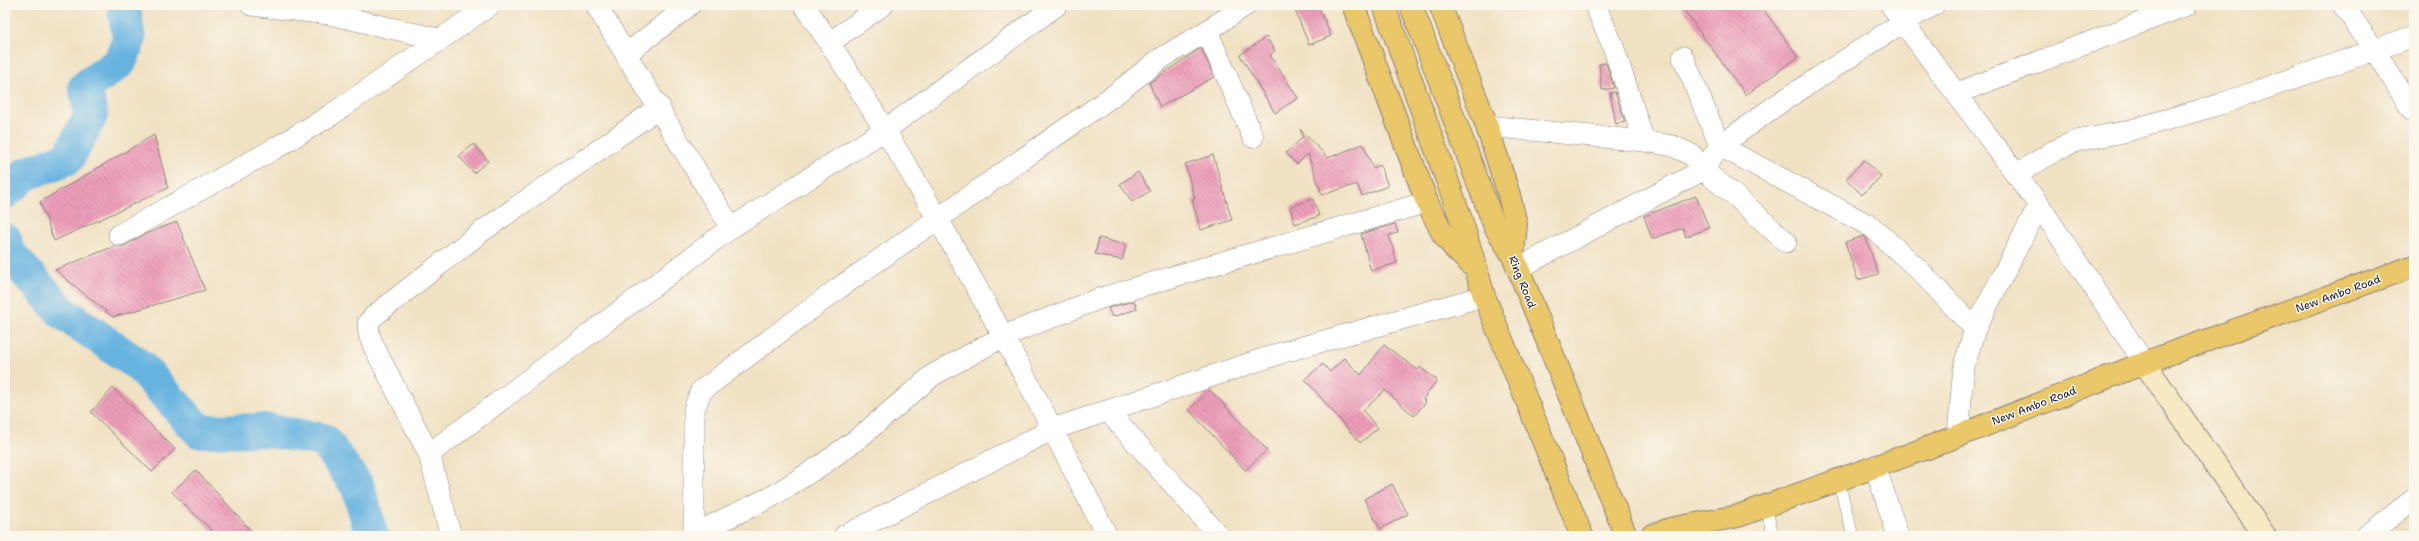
<svg xmlns="http://www.w3.org/2000/svg" width="2419" height="541" viewBox="0 0 2419 541" font-family="'Shantell Sans',sans-serif">
	<defs>
		<pattern id="building-back-hatch" width="6" height="6" patternUnits="userSpaceOnUse"><rect width="6" height="6" fill="#ee9eba"/><path d="M-1 5l2 2M0 0l6 6M5-1l2 2" fill="none" stroke="#c08098"/></pattern>
	</defs>
	<rect width="100%" height="100%" fill="#fbf7ec"/>
	<filter id="ink" filterUnits="userSpaceOnUse"><feTurbulence type="fractalNoise" baseFrequency=".025" numOctaves="2"/><feDisplacementMap in="SourceGraphic" scale="8" xChannelSelector="R" yChannelSelector="G"/><feConvolveMatrix kernelMatrix="1 2 1 2 8 2 1 2 1" color-interpolation-filters="sRGB"/></filter>
	<filter id="wash" filterUnits="userSpaceOnUse"><feTurbulence type="fractalNoise" baseFrequency=".012" numOctaves="4" result="noise"/><feDisplacementMap in="SourceGraphic" scale="16" xChannelSelector="R" yChannelSelector="G"/><feGaussianBlur stdDeviation="0.9" result="paint"/><feColorMatrix in="noise" values="0 0 0 0 0 0 0 0 0 0 0 0 0 0 0 0 0 1.4 0 .05"/><feComposite in="paint" operator="in"/></filter>
	<g filter="url(#wash)">
		<rect width="100%" height="100%" fill="#f0e1c2"/>
		<g fill="none" stroke-linecap="round" stroke-linejoin="round">
			<path stroke="#66b3e0" stroke-width="34" d="M5 192 26 174 68 158 91 115 85 87 120 62 129 40 124 5
				M5 240 7 251 62 312 140 366 199 431 265 430 324 440 358 487 372 536"/>
		</g>
		<g id="blocks">
			<path fill="url(#building-back-hatch)" d="M1293 5H1318L1331 36 1309 45Z
				M1680 5H1760L1798 57 1746 95Z
				M1266 37 1275 51 1270 55 1298 98 1275 113 1240 55Z
				M1201 48 1214 77 1160 107 1149 83Z
				M1606 63 1614 88 1602 90 1599 64Z
				M1615 92 1625 122 1616 124 1610 93Z
				M1300 129 1328 158 1363 144 1373 168 1380 165 1388 186 1362 196 1357 184 1322 195 1308 154 1297 164 1286 153 1303 137Z
				M154 135 168 188 54 241 40 202Z
				M474 144 488 161 474 173 459 156Z
				M1213 155 1232 220 1201 230 1192 200 1195 199 1185 164Z
				M1864 160 1881 176 1862 195 1846 179Z
				M1138 172 1150 191 1132 202 1120 184Z
				M1696 196 1709 228 1686 237 1683 228 1652 239 1644 216Z
				M1313 199 1319 216 1295 224 1290 207Z
				M177 222 205 290 113 317 55 270 115 246H124L145 234Z
				M1395 224 1398 233 1389 235 1397 263 1371 271 1361 234Z
				M1864 236 1866 238 1878 274 1858 280 1845 242Z
				M1099 238 1126 245 1122 260 1095 254Z
				M1134 301 1137 309 1112 317 1108 308Z
				M1384 345 1418 370 1420 367 1437 380 1423 399 1426 402 1414 416 1385 390 1363 411 1378 428 1360 443 1305 379 1323 364 1330 372 1344 358 1361 375Z
				M113 388 175 449 152 472 91 412Z
				M1210 390 1267 450 1245 470 1189 410Z
				M196 470 256 536H217L172 492Z
				M1392 484 1408 514 1380 529 1364 499Z"/>
		</g>
	</g>
	<g filter="url(#ink)">
		<use href="#blocks" fill-opacity="0" stroke="#89827e" stroke-width="1"/>
		<g fill="none" stroke-linecap="round" stroke-linejoin="round">
			<defs>
				<path id="lane" d="M1838 479 1853 536
					M1766 506 1773 536"/>
				<path id="street" d="M251 5 329 14 438 39
					M596 5 731 228
					M804 5C919 174 1015 353 1107 536
					M1595 5 1613 46 1644 141
					M1891 5 1903 22 1934 5
					M2343 5 2375 51 2414 113
					M1207 31 1253 137
					M829 43 883 5
					M626 54 690 5
					M1683 57 1720 146 1872 227 1919 270 1975 329
					M1957 93 2187 5
					M1487 126 1644 141 1673 146 1692 155 1703 170 1739 199 1786 242
					M2016 175 2054 151 2076 141 2124 132 2221 104 2414 36
					M119 235 274 149 331 115 490 5
					M1517 269 1703 170 1720 146 1775 106 1903 22 2039 205 2145 364
					M1108 411 1219 536
					M1958 435 1964 366 1975 329 2039 205
					M429 454 731 228 885 130 1057 5
					M1875 466 1898 536
					M694 534 771 497 823 464 860 437 933 375 1004 336 1101 298 1427 202
					M451 536 429 454 374 347 369 335 368 323 374 316 481 232 660 107
					M694 536V410L701 391 839 288 1114 95 1160 59 1207 31 1246 5
					M844 536 1053 429 1284 352 1484 296
					M2366 536 2414 499"/>
				<path id="secondary" d="M2145 364 2265 536"/>
				<path id="primary" d="M1353 5 1427 202 1443 234 1455 249 1474 267
					M1440 5 1487 126 1509 195 1516 224 1513 256
					M1651 536 1670 529 1738 516 1927 448 2152 360 2414 266"/>
				<path id="highway" d="M1384 5 1461 219 1484 296 1582 536
					M1411 5 1495 227 1513 256 1626 536"/>
			</defs>
			<use href="#lane" stroke="#89827e" stroke-width="12"/>
			<use href="#street" stroke="#89827e" stroke-width="22"/>
			<use href="#secondary" stroke="#89827e" stroke-width="24"/>
			<use href="#primary" stroke="#89827e" stroke-width="24"/>
			<use href="#highway" stroke="#89827e" stroke-width="24"/>
			<use href="#lane" stroke="#fff" stroke-width="11"/>
			<use href="#street" stroke="#fff" stroke-width="21"/>
			<use href="#secondary" stroke="#f7e9c3" stroke-width="22"/>
			<use href="#primary" stroke="#eac769" stroke-width="22"/>
			<use href="#highway" stroke="#eac769" stroke-width="22"/>
		</g>
	</g>
	<g text-anchor="middle" dominant-baseline="central" stroke-width="3" stroke-linejoin="round" paint-order="stroke">
		<g font-size="11" fill="#22223b" stroke="#fbf7ec">
			<text transform="translate(1522 282) rotate(68)">Ring Road</text>
			<text transform="translate(2338 294) rotate(-20)">New Ambo Road</text>
			<text transform="translate(2034 406) rotate(-21)">New Ambo Road</text>
		</g>
	</g>
	<rect width="2419" height="541" fill="none" stroke="#fbf7ec" stroke-width="20"/>
</svg>
